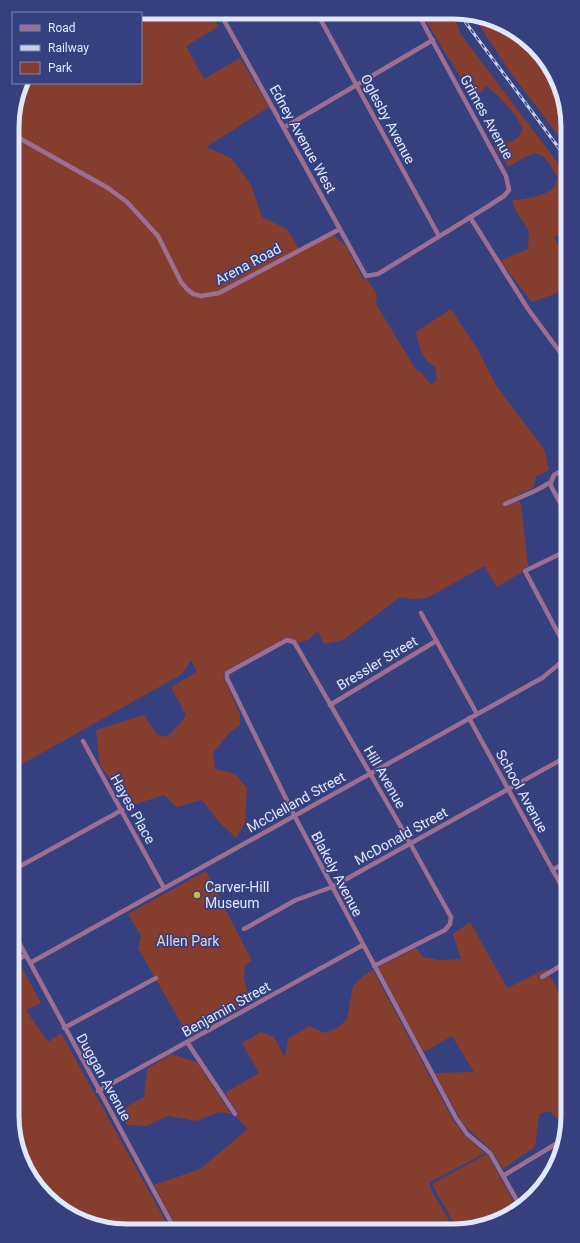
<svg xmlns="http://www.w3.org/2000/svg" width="580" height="1243" viewBox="0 0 580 1243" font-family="Roboto,sans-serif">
	<rect width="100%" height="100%" fill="#37407e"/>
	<path fill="#853e2e" d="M127 12 211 13 218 27 186 46 204 79 240 58 269 107 206 147 231 158 251 185 262 217 287 229 301 252 333 235 346 246 363 279H367L377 295 376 304 416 370 421 372 431 385 437 380 435 366C421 361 419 344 416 332L451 309 478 350 497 387 544 449 549 470 536 476 533 488 502 503 504 507 519 501 521 505 528 566 521 570 522 572 497 587 484 566 427 598 413 599 400 597 343 640 324 644 318 631 308 640 298 643 295 640 287 637 225 671 223 676 240 714V725L228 734 213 753 215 769 235 774 247 788 245 823 236 838 218 821 202 800 177 807 164 795 130 806 100 765 96 730 144 715 157 735 166 737 179 725 186 715 171 687 197 672 191 660 182 674 15 768 12 120 22 83H141V13H122Z
		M422 14H452L462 36 564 171V233L554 237 565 259V282L557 293 532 302 500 261 528 249 529 231 516 211 512 200C523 200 547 196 554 187 556 185 557 180 558 178 540 146 538 149 508 167L494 147C506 140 518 145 523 128 514 112 501 97 486 86L474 100Z
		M472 14 529 41 564 97V143L508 69Z
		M206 871 252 961 245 965 244 977 249 1003 189 1037 138 948 141 936 128 914Z
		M470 922 507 988 546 969 547 971 538 976 540 980 550 976 567 1007 568 1073 564 1076 568 1080 567 1127 549 1111 539 1114 535 1147 503 1169 492 1151 463 1124 435 1073 474 1072 452 1036 424 1052 378 967 416 948 423 957 439 960 461 959 453 934Z
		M19 962 41 1003 26 1010 48 1042 61 1033 170 1229H105L51 1202 16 1146 15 964Z
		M373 970 453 1120 465 1136 485 1153 430 1182V1188L453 1227 177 1228 154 1185 200 1169 248 1129 236 1117 239 1115 225 1093 259 1073 242 1043 261 1032 274 1037 285 1058 288 1039 309 1026 325 1033 339 1027 347 1019 353 986 363 976Z
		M171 1054 197 1062 231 1114 219 1112 197 1121 168 1116 147 1126 127 1125 122 1109 144 1097 147 1069Z
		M487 1154 516 1206 483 1227H456L432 1184Z"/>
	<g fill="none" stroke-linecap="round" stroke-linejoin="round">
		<path stroke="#9c6f92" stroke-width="4.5" d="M220 13 366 276 378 274 487 207 504 196 509 190 506 176 418 14
			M317 13 439 236
			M285 127 433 40
			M12 134 108 188 127 202 158 236 181 282 187 289 193 294 201 296 219 293 340 229
			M470 217 528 309 565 359
			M551 482V486L566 514
			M505 504 537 490 551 482 554 475 565 469
			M566 551 525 571 566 648
			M421 613 477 714
			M330 705 436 641
			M469 718 567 896
			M83 741 164 888
			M15 869 122 810
			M552 870 567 862
			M244 929 296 900 332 887 566 757
			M15 935 174 1228
			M15 961 26 955
			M30 963 542 678 563 661 566 653
			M374 966 445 930 450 924 451 917 401 827 300 652 294 642 287 640 227 673V678L294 815 456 1118 467 1134 490 1153 519 1204
			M542 977 567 962
			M64 1028 156 978
			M187 1042 235 1114
			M98 1091 363 945
			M503 1176 564 1139"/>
		<defs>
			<path id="rail" d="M462 14 466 23 564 155"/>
		</defs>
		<use href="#rail" stroke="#c7ceea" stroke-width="3"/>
		<use href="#rail" stroke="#37407e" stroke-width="1.5" stroke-dasharray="4.5" stroke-linecap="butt"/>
	</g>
	<circle fill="#d5b534" stroke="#37407e" stroke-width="1.5" cx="197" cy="895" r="4"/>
	<g text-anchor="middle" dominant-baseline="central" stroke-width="3.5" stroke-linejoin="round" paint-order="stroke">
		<g font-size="14" fill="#e1e7fd" stroke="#37407e">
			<text transform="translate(487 117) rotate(61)">Grimes Avenue</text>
			<text transform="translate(388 119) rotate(62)">Oglesby Avenue</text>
			<text transform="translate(303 139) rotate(61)">Edney Avenue West</text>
			<text transform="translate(248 264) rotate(-28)">Arena Road</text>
			<text transform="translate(377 663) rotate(-31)">Bressler Street</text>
			<text transform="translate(385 777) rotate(60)">Hill Avenue</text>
			<text transform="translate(522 791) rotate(61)">School Avenue</text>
			<text transform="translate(296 802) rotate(-29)">McClelland Street</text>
			<text transform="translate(133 809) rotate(61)">Hayes Place</text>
			<text transform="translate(401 836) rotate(-29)">McDonald Street</text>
			<text transform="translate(337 874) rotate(62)">Blakely Avenue</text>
			<text transform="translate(226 1009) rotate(-29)">Benjamin Street</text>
			<text transform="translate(104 1077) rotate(61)">Duggan Avenue</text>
		</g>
		<g font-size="14" fill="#e1e7fd" stroke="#37407e" text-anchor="start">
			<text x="205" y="887">Carver-Hill<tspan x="205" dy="16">Museum</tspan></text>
		</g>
		<g font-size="14" fill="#f1d0c7" stroke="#37407e">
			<text x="188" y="941">Allen Park</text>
		</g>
	</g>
	<path d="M0 0H580V1243H0ZM127 19H453A108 108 0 0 1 561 127V1116A108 108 0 0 1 453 1224H127A108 108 0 0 1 19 1116V127A108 108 0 0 1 127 19Z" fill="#37407e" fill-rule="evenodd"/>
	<path fill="none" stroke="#e1e7fd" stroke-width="5" d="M127 19H453A108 108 0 0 1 561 127V1116A108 108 0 0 1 453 1224H127A108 108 0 0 1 19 1116V127A108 108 0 0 1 127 19Z"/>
	<rect x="12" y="12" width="130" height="72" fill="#37407e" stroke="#7b83b1"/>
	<rect x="20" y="25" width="20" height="6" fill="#9c6f92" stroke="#7b83b1"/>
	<text x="48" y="32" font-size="12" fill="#e1e7fd">Road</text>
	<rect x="20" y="45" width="20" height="6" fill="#c7ceea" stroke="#7b83b1"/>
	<text x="48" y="52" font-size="12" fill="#e1e7fd">Railway</text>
	<rect x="20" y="62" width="20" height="12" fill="#853e2e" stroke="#7b83b1"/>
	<text x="48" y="72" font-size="12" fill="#e1e7fd">Park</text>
</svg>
